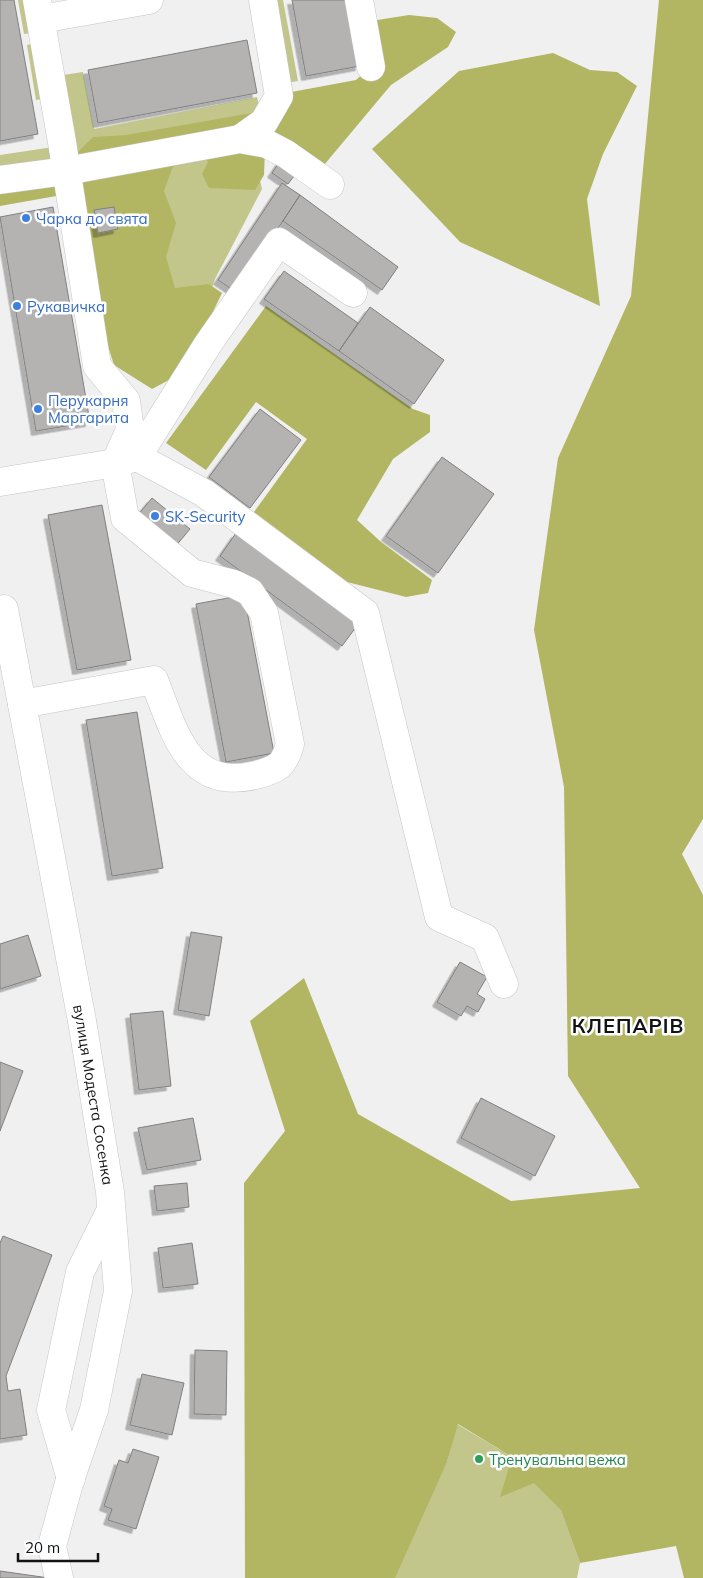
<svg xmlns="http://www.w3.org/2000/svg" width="703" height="1578" viewBox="0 0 703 1578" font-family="Mulish,sans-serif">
	<defs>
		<filter id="shadow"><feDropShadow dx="-4.5" dy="4.5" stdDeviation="0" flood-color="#0004"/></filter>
	</defs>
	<rect width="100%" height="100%" fill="#f0f0f1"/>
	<path fill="#c3c68b" d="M18 0H33L39 32 24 34Z
		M266 0H283L298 81 281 84Z
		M40 42 50 98 36 100 27 45Z
		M83 72 94 129 257 97 259 106 252 117 81 156 75 149 63 75Z
		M53 147 56 166 0 175V155Z
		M253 148 262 189 215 279 200 322 145 341 117 175Z
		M457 1424 512 1457 561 1509 580 1563 577 1578H386L447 1462Z"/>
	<path fill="#b2b662" d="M659 0H703V819L682 854 703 895V1578H684L676 1546 580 1563 561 1510 534 1483 500 1497 512 1457 458 1424 447 1462 395 1578H245L244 1183 285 1131 250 1021 304 978 358 1114 511 1201 640 1188 568 1076 564 787 534 630 558 458 631 296Z
		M409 15 437 18 456 32 448 47 391 85 319 171 265 151 264 175 255 190 209 188 202 174 208 162 202 154 180 158 172 169 164 191 176 223 166 257 175 288 209 284 222 293 184 372 152 389 114 365 100 321 73 157 93 137 126 135 252 113 260 122 286 93 356 80 375 63 371 21Z
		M553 53 590 70 617 72 637 86 603 154 587 199 600 306 460 242 372 149 459 71Z
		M58 175 62 195 0 206V185Z
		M266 306 413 409 430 415V432L393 459 357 520 380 541 432 580 428 593 406 597 347 582 254 512 307 439 256 402 206 470 166 443Z"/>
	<path fill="#b4b3b2" stroke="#818080" filter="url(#shadow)" d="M0 0H14L38 134 0 141Z
		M292 0H347L360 66 306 76Z
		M247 40 257 93 98 123 88 70Z
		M280 161 297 172 288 184 272 173Z
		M282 183 300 195 236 292 218 280Z
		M300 195 398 267 382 290 283 221Z
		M53 207 90 422 36 431 0 217Z
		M114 207 118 229 98 233 94 210Z
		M284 271 358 323 339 351 264 299Z
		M370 307 444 360 414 404 339 351Z
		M260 409 301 440 250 508 209 477Z
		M442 457 494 494 438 573 386 536Z
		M152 498 190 529 174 548 136 517Z
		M102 505 131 660 77 670 48 515Z
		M236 533 359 623 342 646 220 556Z
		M244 595 274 753 226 762 196 604Z
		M137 712 163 868 112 876 86 720Z
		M191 932 222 937 209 1016 178 1010Z
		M28 935 41 976 0 989V944Z
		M460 962 487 977 477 994 485 999 478 1012 467 1006 461 1016 437 1002Z
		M163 1011 171 1086 139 1090 130 1014Z
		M0 1062 23 1071 0 1131Z
		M481 1098 555 1136 535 1176 461 1138Z
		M193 1118 201 1160 147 1170 138 1128Z
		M187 1183 189 1207 157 1211 154 1186Z
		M3 1236 52 1255 6 1376 8 1391 20 1389 27 1435 0 1439V1243Z
		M192 1243 198 1284 163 1288 158 1248Z
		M195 1350 227 1351 226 1415 194 1414Z
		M142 1374 184 1383 172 1435 130 1425Z
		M133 1449 159 1457 136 1529 108 1520 112 1509 104 1506 119 1460 128 1463Z
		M0 1571 49 1578H0Z"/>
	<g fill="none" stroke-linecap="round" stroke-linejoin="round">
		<defs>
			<g id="minor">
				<path d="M359 0 371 67"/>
				<path d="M41 19 149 0"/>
				<path d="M240 139 264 122 279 96 263 0"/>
				<path d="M0 180 66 171 240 139 267 144 286 154 330 185"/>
				<path d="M137 457 204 493 365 613 439 917 485 938 504 984"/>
				<path d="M0 482 115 463 137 457 208 344 279 242 353 293"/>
				<path id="s1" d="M4 609 82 1021 110 1192 118 1291 94 1410 69 1483 52 1546 59 1578"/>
				<path d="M22 704 154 680C174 730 187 792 256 775 278 769 284 766 290 744L264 613 250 592 234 584 192 573 125 518 115 463 130 430 126 401 97 366 62 142 37 0"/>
				<path d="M71 1479 51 1410 80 1272 111 1210"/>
			</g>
		</defs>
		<use href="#minor" stroke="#c5c5c6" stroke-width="29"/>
		<use href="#minor" stroke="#fff" stroke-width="28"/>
	</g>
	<g fill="#3f7fe0" stroke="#fdfeff" stroke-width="2">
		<circle cx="26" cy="218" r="5"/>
		<circle cx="17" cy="306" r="5"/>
		<circle cx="38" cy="409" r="5"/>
		<circle cx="155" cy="516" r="5"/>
	</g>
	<circle fill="#2e9e5b" stroke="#fdfeff" stroke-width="2" cx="479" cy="1459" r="5"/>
	<g text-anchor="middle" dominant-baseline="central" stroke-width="5" stroke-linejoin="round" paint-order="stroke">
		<g font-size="15" fill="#366cbe" stroke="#fdfeff" text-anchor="start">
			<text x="36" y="218">Чарка до свята</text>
			<text x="27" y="306">Рукавичка</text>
			<text x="48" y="400">Перукарня<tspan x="48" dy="17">Маргарита</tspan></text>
			<text x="165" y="516">SK-Security</text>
		</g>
		<g font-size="15" fill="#131314" stroke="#fdfeff">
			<text stroke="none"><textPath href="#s1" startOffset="494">вулиця Модеста Сосенка</textPath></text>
		</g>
		<g font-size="15" fill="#27864d" stroke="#fdfeff" text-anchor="start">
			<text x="489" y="1459">Тренувальна вежа</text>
		</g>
		<g font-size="20" font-weight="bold" letter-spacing="1" fill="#131314" stroke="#fdfeff">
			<text x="628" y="1025">КЛЕПАРІВ</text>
		</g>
	</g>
	<path d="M18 1553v8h80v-8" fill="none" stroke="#131314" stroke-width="2.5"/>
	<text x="25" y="1553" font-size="15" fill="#131314" stroke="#fdfeff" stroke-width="4" paint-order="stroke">20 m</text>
</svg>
